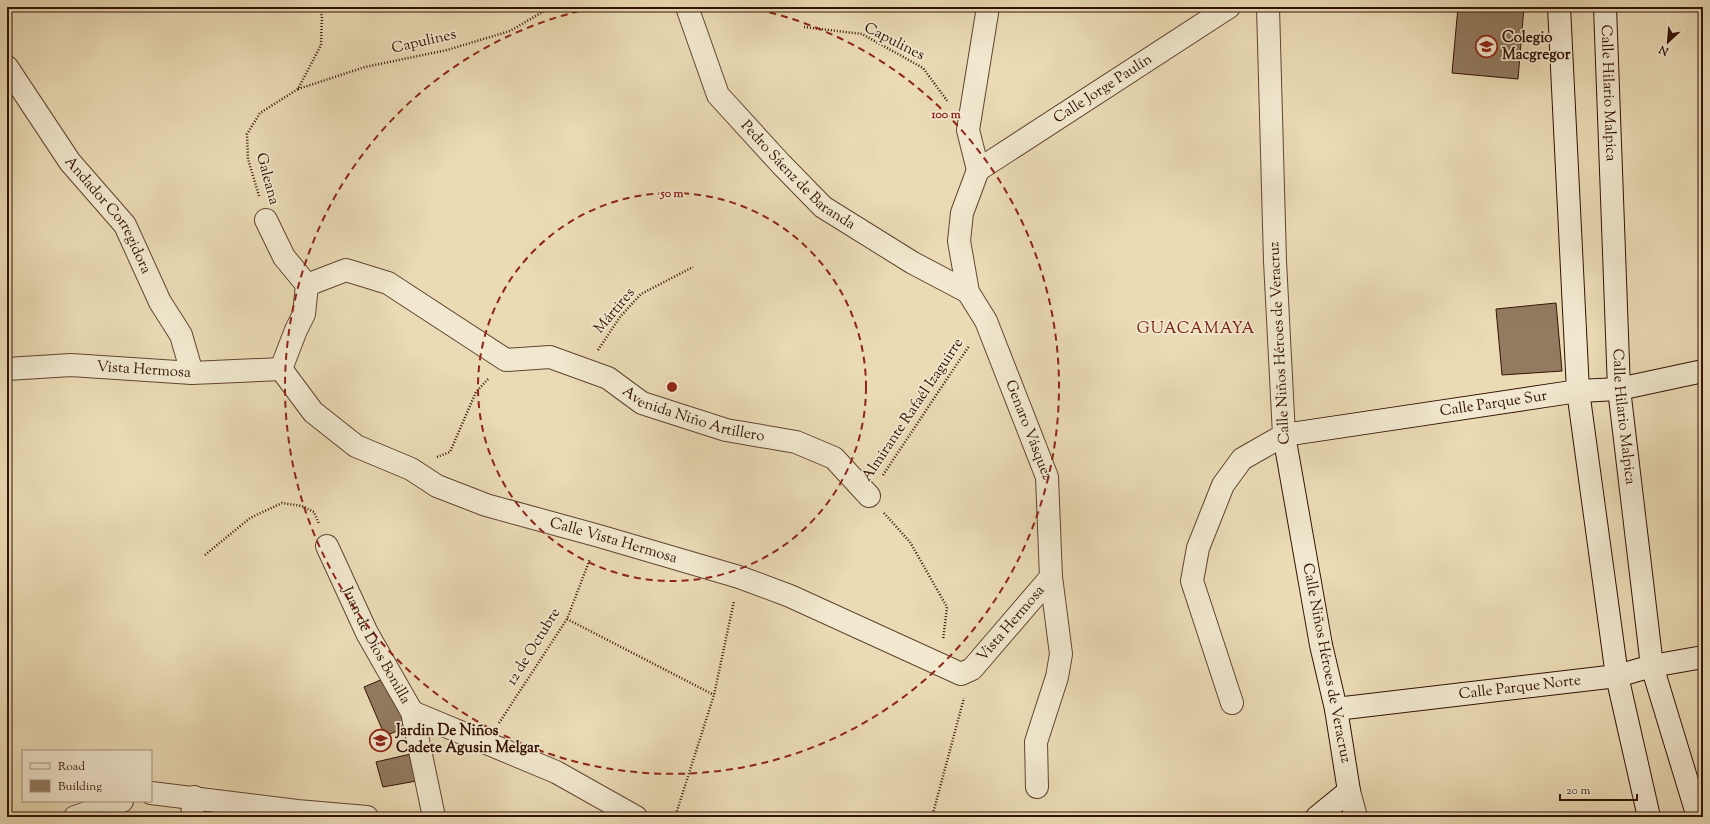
<svg xmlns="http://www.w3.org/2000/svg" width="1710" height="824" viewBox="0 0 1710 824" font-family="'Sorts Mill Goudy',serif">
	<rect width="100%" height="100%" fill="#eadbb5"/>
	<filter id="stains"><feTurbulence type="fractalNoise" baseFrequency=".005" numOctaves="4"/><feColorMatrix values="0 0 0 0 .2 0 0 0 0 .09 0 0 0 0 .02 0 0 0 .5 -.17"/></filter>
	<radialGradient id="worn" r=".72"><stop offset=".6" stop-color="#630" stop-opacity="0"/><stop offset="1" stop-color="#630" stop-opacity=".3"/></radialGradient>
	<path fill="#927b60" stroke="#331204" d="M1458 7H1524L1518 79 1452 73Z
		M1556 303 1562 371 1502 375 1496 309Z
		M390 676 409 726 385 736 364 687Z
		M415 753 422 780 383 787 376 762Z"/>
	<g fill="none" stroke-linecap="round" stroke-linejoin="round">
		<defs>
			<g id="street">
				<path id="s1" d="M687 7 718 95 781 164 823 207 913 263 968 292"/>
				<path id="s2" d="M7 67 70 162 125 225 160 302 181 335 192 373"/>
				<path id="s3" d="M978 170 962 213 959 241 968 292 986 321 1047 477 1051 577 1061 654 1057 677 1036 742 1037 787"/>
				<path id="s4" d="M978 170 1229 7"/>
				<path d="M978 170 968 130 988 7"/>
				<path d="M266 220 284 257 307 285 304 314 296 330 281 369"/>
				<path id="s5" d="M307 285 346 270 388 283 506 360 550 357 608 378 642 403 726 430 796 442 834 458 869 496"/>
				<path id="s6" d="M7 369 71 365 192 373 281 369"/>
				<path id="s7" d="M281 369 313 412 356 446 411 469 437 486 486 505 599 536 739 577 790 596 961 674 972 669 1051 577"/>
				<path id="s8" d="M327 546 367 633 412 712 434 817"/>
				<path d="M1232 703 1192 581 1198 548 1223 485 1242 459 1284 435 1275 261 1268 7"/>
				<path d="M412 712 556 772 636 817"/>
				<path d="M1349 791 1356 817"/>
				<path d="M151 793 297 811 367 817"/>
				<path d="M75 817 122 801"/>
				<path d="M192 817 194 797"/>
			</g>
			<g id="secondary">
				<path d="M1559 7 1578 391 1617 676 1649 817"/>
				<path id="s9" d="M1605 7 1619 389 1652 666 1698 817"/>
				<path id="s10" d="M1336 709 1617 676 1652 666 1703 657"/>
				<path id="s11" d="M1317 817 1349 791 1336 709 1321 645 1284 435 1578 391 1619 389 1703 371"/>
			</g>
		</defs>
		<use href="#street" stroke="#614430" stroke-width="24"/>
		<use href="#secondary" stroke="#331204" stroke-width="24"/>
		<path stroke="#331204" stroke-width="2.5" stroke-dasharray="1 2" stroke-linecap="butt" d="M804 27 862 34 923 68 948 102
			M298 89 365 67 447 50 510 31 551 7
			M259 196 248 159 247 134 260 113 298 89 321 45 322 16 319 7
			M598 350 620 317 641 294 693 267
			M437 457 450 452 476 392 489 378
			M883 475 969 346
			M884 513 910 542 947 607 943 640
			M205 555 250 518 282 503 302 506 314 512 319 524
			M567 619 714 695
			M499 723 567 619 590 559
			M675 817 714 695 734 601
			M932 817 964 698"/>
		<use href="#street" stroke="#f1e8cf" stroke-width="22"/>
		<use href="#secondary" stroke="#f1e8cf" stroke-width="22"/>
	</g>
	<g fill="none" stroke="#8f2418" stroke-width="2" stroke-dasharray="7 5">
		<circle cx="672" cy="387" r="194"/>
		<path d="M746 7A387 387 0 1 1 598 7"/>
	</g>
	<defs>
		<symbol id="school-ring" viewBox="-11 -11 22 22"><circle r="9.5" fill="#f1e8cf" stroke="#8f2418" stroke-width="1.5"/><path d="M0-5L7-2L0 1L-7-2ZM-4 1L0 2.5L4 1V4Q0 6-4 4Z" fill="#8f2418"/></symbol>
	</defs>
	<g fill-rule="evenodd">
		<use href="#school-ring" x="1474" y="34" width="25" height="25"/>
		<use href="#school-ring" x="368" y="728" width="25" height="25"/>
	</g>
	<g text-anchor="middle" dominant-baseline="central" stroke-width="3.5" stroke-linejoin="round" paint-order="stroke">
		<g font-size="15" font-weight="bold" fill="#331204" stroke="#f1e8cf" text-anchor="start">
			<text x="1502" y="38">Colegio<tspan x="1502" dy="17">Macgregor</tspan></text>
			<text x="396" y="731">Jardin De Niños<tspan x="396" dy="17">Cadete Agusin Melgar</tspan></text>
		</g>
		<g font-size="15" fill="#331204" stroke="#f1e8cf">
			<text transform="translate(424 42) rotate(-13)">Capulines</text>
			<text transform="translate(894 42) rotate(27)">Capulines</text>
			<text stroke="none"><textPath href="#s4" startOffset="149">Calle Jorge Paulín</textPath></text>
			<text stroke="none"><textPath href="#s9" startOffset="86">Calle Hilario Malpica</textPath></text>
			<text stroke="none"><textPath href="#s1" startOffset="207">Pedro Sáenz de Baranda</textPath></text>
			<text transform="translate(267 179) rotate(75)">Galeana</text>
			<text stroke="none"><textPath href="#s2" startOffset="180">Andador Corregidora</textPath></text>
			<text transform="translate(615 311) rotate(-50)">Mártires</text>
			<text transform="translate(1280 343) rotate(-93)">Calle Niños Héroes de Veracruz</text>
			<text stroke="none"><textPath href="#s6" startOffset="137">Vista Hermosa</textPath></text>
			<text stroke="none"><textPath href="#s11" startOffset="615">Calle Parque Sur</textPath></text>
			<text transform="translate(913 410) rotate(-56)">Almirante Rafaél Izaguirre</text>
			<text stroke="none"><textPath href="#s5" startOffset="427">Avenida Niño Artillero</textPath></text>
			<text stroke="none"><textPath href="#s9" startOffset="410">Calle Hilario Malpica</textPath></text>
			<text stroke="none"><textPath href="#s3" startOffset="277">Genaro Vásquez</textPath></text>
			<text stroke="none"><textPath href="#s7" startOffset="384">Calle Vista Hermosa</textPath></text>
			<text stroke="none"><textPath href="#s7" startOffset="829">Vista Hermosa</textPath></text>
			<text stroke="none"><textPath href="#s8" startOffset="111">Juan de Dios Bonilla</textPath></text>
			<text transform="translate(534 647) rotate(-58)">12 de Octubre</text>
			<text transform="translate(1326 663) rotate(79)">Calle Niños Héroes de Veracruz</text>
			<text stroke="none"><textPath href="#s10" startOffset="185">Calle Parque Norte</textPath></text>
		</g>
		<g font-size="16" letter-spacing="1" fill="#7a1f14" stroke="#f1e8cf">
			<text x="1196" y="329">GUACAMAYA</text>
		</g>
	</g>
	<circle cx="672" cy="387" r="6" fill="#8f2418" stroke="#f1e8cf" stroke-width="2"/>
	<g font-size="12" text-anchor="middle" font-weight="bold" fill="#8f2418" stroke="#f1e8cf" stroke-width="3.5" stroke-linejoin="round" paint-order="stroke">
		<text x="946" y="118">100 m</text>
		<text x="672" y="197">50 m</text>
	</g>
	<rect width="1710" height="824" fill="none" stroke="#eadbb5" stroke-width="24"/>
	<rect x="8" y="8" width="1694" height="808" fill="none" stroke="#331204" stroke-width="2"/>
	<rect x="12" y="12" width="1686" height="800" fill="none" stroke="#331204"/>
	<rect x="22" y="750" width="130" height="52" fill="#f1e8cf" stroke="#a5927e"/>
	<rect x="30" y="763" width="20" height="6" fill="#f1e8cf" stroke="#a5927e"/>
	<text x="58" y="770" font-size="12" fill="#331204">Road</text>
	<rect x="30" y="780" width="20" height="12" fill="#927b60" stroke="#a5927e"/>
	<text x="58" y="790" font-size="12" fill="#331204">Building</text>
	<g transform="translate(1668 42) rotate(206)" stroke="#f1e8cf" stroke-width="3" paint-order="stroke">
	<path d="M0-3L7 15L0 10L-7 15Z" fill="#331204"/>
	<text y="-6" font-size="11" font-weight="bold" text-anchor="middle" fill="#331204">N</text>
	</g>
	<path d="M1560 794v6h77v-6" fill="none" stroke="#331204" stroke-width="2"/>
	<text x="1566" y="794" font-size="12" fill="#331204" stroke="#f1e8cf" stroke-width="3" paint-order="stroke">20 m</text>
	<rect width="100%" height="100%" filter="url(#stains)"/>
	<rect width="100%" height="100%" fill="url(#worn)"/>
</svg>
